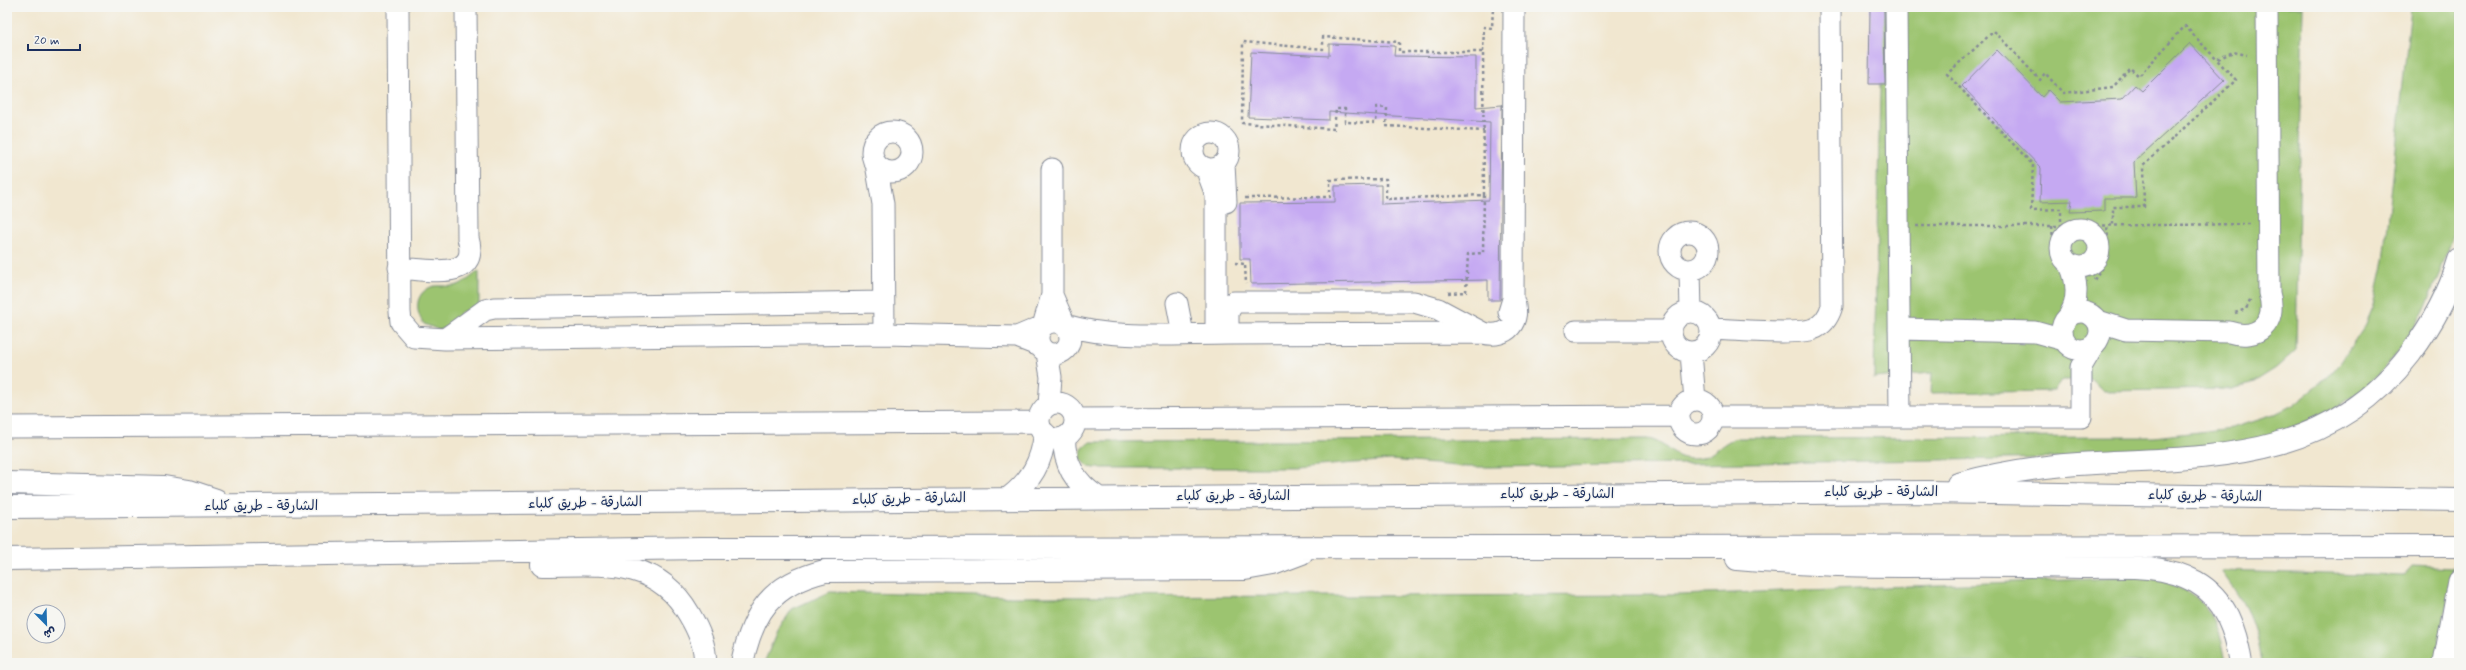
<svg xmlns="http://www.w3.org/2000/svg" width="2466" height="670" viewBox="0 0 2466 670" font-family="Mynerve,'Playpen Sans Arabic',sans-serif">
	<rect width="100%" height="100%" fill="#f6f6f2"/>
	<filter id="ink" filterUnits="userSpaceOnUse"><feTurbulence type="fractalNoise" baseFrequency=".025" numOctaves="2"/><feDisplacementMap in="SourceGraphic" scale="8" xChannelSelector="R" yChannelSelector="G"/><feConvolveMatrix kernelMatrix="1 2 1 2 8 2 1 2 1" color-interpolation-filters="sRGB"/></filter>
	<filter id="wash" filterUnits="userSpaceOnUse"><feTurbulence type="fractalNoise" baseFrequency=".012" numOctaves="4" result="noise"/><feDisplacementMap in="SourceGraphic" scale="16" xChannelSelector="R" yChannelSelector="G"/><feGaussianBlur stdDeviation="0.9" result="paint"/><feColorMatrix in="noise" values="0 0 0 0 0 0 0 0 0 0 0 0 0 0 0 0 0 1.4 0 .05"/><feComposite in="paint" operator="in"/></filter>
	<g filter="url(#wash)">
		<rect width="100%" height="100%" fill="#f1e7d0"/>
		<path fill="#9cc470" stroke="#5c7a67" d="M1877 7H2303L2296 350 2276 368 2254 382 2232 389 2104 391 2091 380H2062L2054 391 1931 393 1932 373 1874 378 1880 89Z
			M2411 7H2459V214L2440 273 2424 311 2400 349 2370 384 2311 426 2195 456 1493 467H1467L1391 460 1295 468H1094L1089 467 1081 459 1082 449 1090 442 1647 439C1668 441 1672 464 1701 458 1716 454 1723 441 1737 438L2154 437 2232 428 2273 415 2293 405 2327 378 2341 362 2365 326 2374 305 2384 261Z
			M479 271V306L461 312 453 324 439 330 424 324C415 312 414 294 431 287 439 284 449 288 458 285 466 282 473 275 479 271Z
			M2412 566 2453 568 2436 663H2261C2255 620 2246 605 2221 571L2403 576Z
			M2142 577C2197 586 2218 608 2226 663H764L776 634 792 609 830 592 1013 597 1680 595Z"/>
		<g id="blocks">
			<path fill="#c5a9f2" d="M1870 7H1884L1885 84H1869Z
				M2190 43 2224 80 2134 162 2136 198H2104V211L2070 212 2072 201 2040 202 2041 168 1962 86 1997 50 2042 97 2048 90 2060 102 2122 99 2135 85 2142 91Z
				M1329 44 1395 46 1394 56 1476 57V107L1502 105 1500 300H1488V280L1251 284 1250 259H1240V203L1335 202V186L1381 185V204L1489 200 1490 122 1329 112V120L1248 117 1251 52 1329 56Z"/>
		</g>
	</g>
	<g filter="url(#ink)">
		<use href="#blocks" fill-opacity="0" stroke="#868b97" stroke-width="1"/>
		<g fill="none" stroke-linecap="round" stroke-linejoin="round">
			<defs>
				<path id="minor" d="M398 7 400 312 401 322 414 337 445 339 884 334 1017 337 1040 346
					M1896 7 1900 416
					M872 152a20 20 0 1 1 40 0a20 20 0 1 1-40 0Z
					M1193 151a18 18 0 1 1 36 0a18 18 0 1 1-36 0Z
					M876 164 883 204 884 334
					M1224 164 1226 202
					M1206 168 1216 195V332
					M2061 248a19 19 0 1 1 38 0a19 19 0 1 1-38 0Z
					M1670 251a19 19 0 1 1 38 0a19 19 0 1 1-38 0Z
					M399 268C425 269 481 283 468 238L466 7
					M1690 270 1691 312
					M1052 295 1065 325C1115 340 1176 334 1228 334 1313 333 1398 334 1483 333 1507 339 1522 321 1513 299
					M1177 303 1183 334
					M2062 331a19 19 0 1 1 38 0a19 19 0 1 1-38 0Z
					M1671 332a20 20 0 1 1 40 0a20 20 0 1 1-40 0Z
					M1509 312 1513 299 1514 7
					M2070 314C2079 300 2077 280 2070 265
					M2098 321 2126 330 2229 332C2258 341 2278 323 2269 293L2267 7
					M1038 338a16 16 0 1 1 32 0a16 16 0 1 1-32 0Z
					M1711 329C1731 330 1799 335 1813 329 1824 325 1829 316 1832 306L1830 7
					M1899 329 2035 332 2064 340
					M1576 331H1671
					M1228 334V312L1234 302H1414L1438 309 1481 332
					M1017 337 1043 326 1052 295V169
					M445 339 485 310 494 308 883 302
					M1047 353 1051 377 1049 405
					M1691 353 1695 400
					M1679 417a17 17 0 1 1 34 0a17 17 0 1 1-34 0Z
					M1039 421a18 18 0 1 1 36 0a18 18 0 1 1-36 0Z
					M1713 417H2081V367L2094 345
					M1075 419 1678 416
					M7 427 1039 422
					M2444 663 2459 581"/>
				<path id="highway" d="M1064 438C1064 464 1075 483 1097 497
					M7 483 164 487 189 491 216 500
					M1958 484C2002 472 2049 465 2095 463 2217 457 2329 460 2410 354 2431 326 2449 294 2459 260
					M1009 498C1031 481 1042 462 1045 434
					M7 507 1926 492 2459 500
					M7 559 701 548 2459 546
					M1737 559C1793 564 1849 566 1905 566 1965 566 2024 565 2084 567 2121 567 2162 563 2196 582 2226 599 2236 631 2241 663
					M542 565C600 565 656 556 689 614 698 629 706 646 705 663
					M742 663C753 611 772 584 825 571L1245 569 1273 564 1302 553"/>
			</defs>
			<use href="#minor" stroke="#868b97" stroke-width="23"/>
			<use href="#highway" stroke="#868b97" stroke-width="24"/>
			<path stroke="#868b97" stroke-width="2.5" stroke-dasharray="3 3" stroke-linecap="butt" d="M1483 52 1484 27 1492 28 1493 7
				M2218 59 2233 52 2247 55
				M1245 198 1330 197V180L1386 179V199L1484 195 1483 52H1399V42L1323 37V49L1243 42 1242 123 1334 129 1336 109H1345V122L1376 123 1377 107 1387 108 1386 126 1484 131
				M1916 226H2061V209L2031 210 2033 165 1947 74 1994 31 2040 80 2045 73 2063 93 2113 87 2130 68 2139 76 2185 26 2236 80 2143 166 2144 207H2113V225
				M2052 226 2054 255
				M2061 226 2250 224
				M1235 263 1245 264 1246 284
				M2094 280 2109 256 2107 225
				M1448 293 1466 292 1468 254 1483 253 1484 195
				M2235 313 2246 309 2251 299"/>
			<use href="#minor" stroke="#fff" stroke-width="21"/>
			<use href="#highway" stroke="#fff" stroke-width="22"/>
		</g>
	</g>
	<g text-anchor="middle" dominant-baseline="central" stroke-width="3" stroke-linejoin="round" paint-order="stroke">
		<g font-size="14" fill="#1b2f5e" stroke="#f6f6f2">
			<text x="1881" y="492">الشارقة - طريق كلباء</text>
			<text x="1557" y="494">الشارقة - طريق كلباء</text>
			<text x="1233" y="496">الشارقة - طريق كلباء</text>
			<text transform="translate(2205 496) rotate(1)">الشارقة - طريق كلباء</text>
			<text transform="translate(909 499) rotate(-1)">الشارقة - طريق كلباء</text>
			<text transform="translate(585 503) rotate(-1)">الشارقة - طريق كلباء</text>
			<text x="261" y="506">الشارقة - طريق كلباء</text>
		</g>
	</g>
	<rect width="2466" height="670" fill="none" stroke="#f6f6f2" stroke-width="24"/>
	<g transform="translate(46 624) rotate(157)"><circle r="19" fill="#f6f6f2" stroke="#9ea6b7"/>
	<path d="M0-3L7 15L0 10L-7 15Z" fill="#1f6fb2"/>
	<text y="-6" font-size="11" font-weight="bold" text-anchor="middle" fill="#1b2f5e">ش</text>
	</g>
	<path d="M28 44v6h52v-6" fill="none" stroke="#1b2f5e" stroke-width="2"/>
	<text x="34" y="44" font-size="12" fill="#1b2f5e" stroke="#f6f6f2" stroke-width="3" paint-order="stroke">20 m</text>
</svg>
